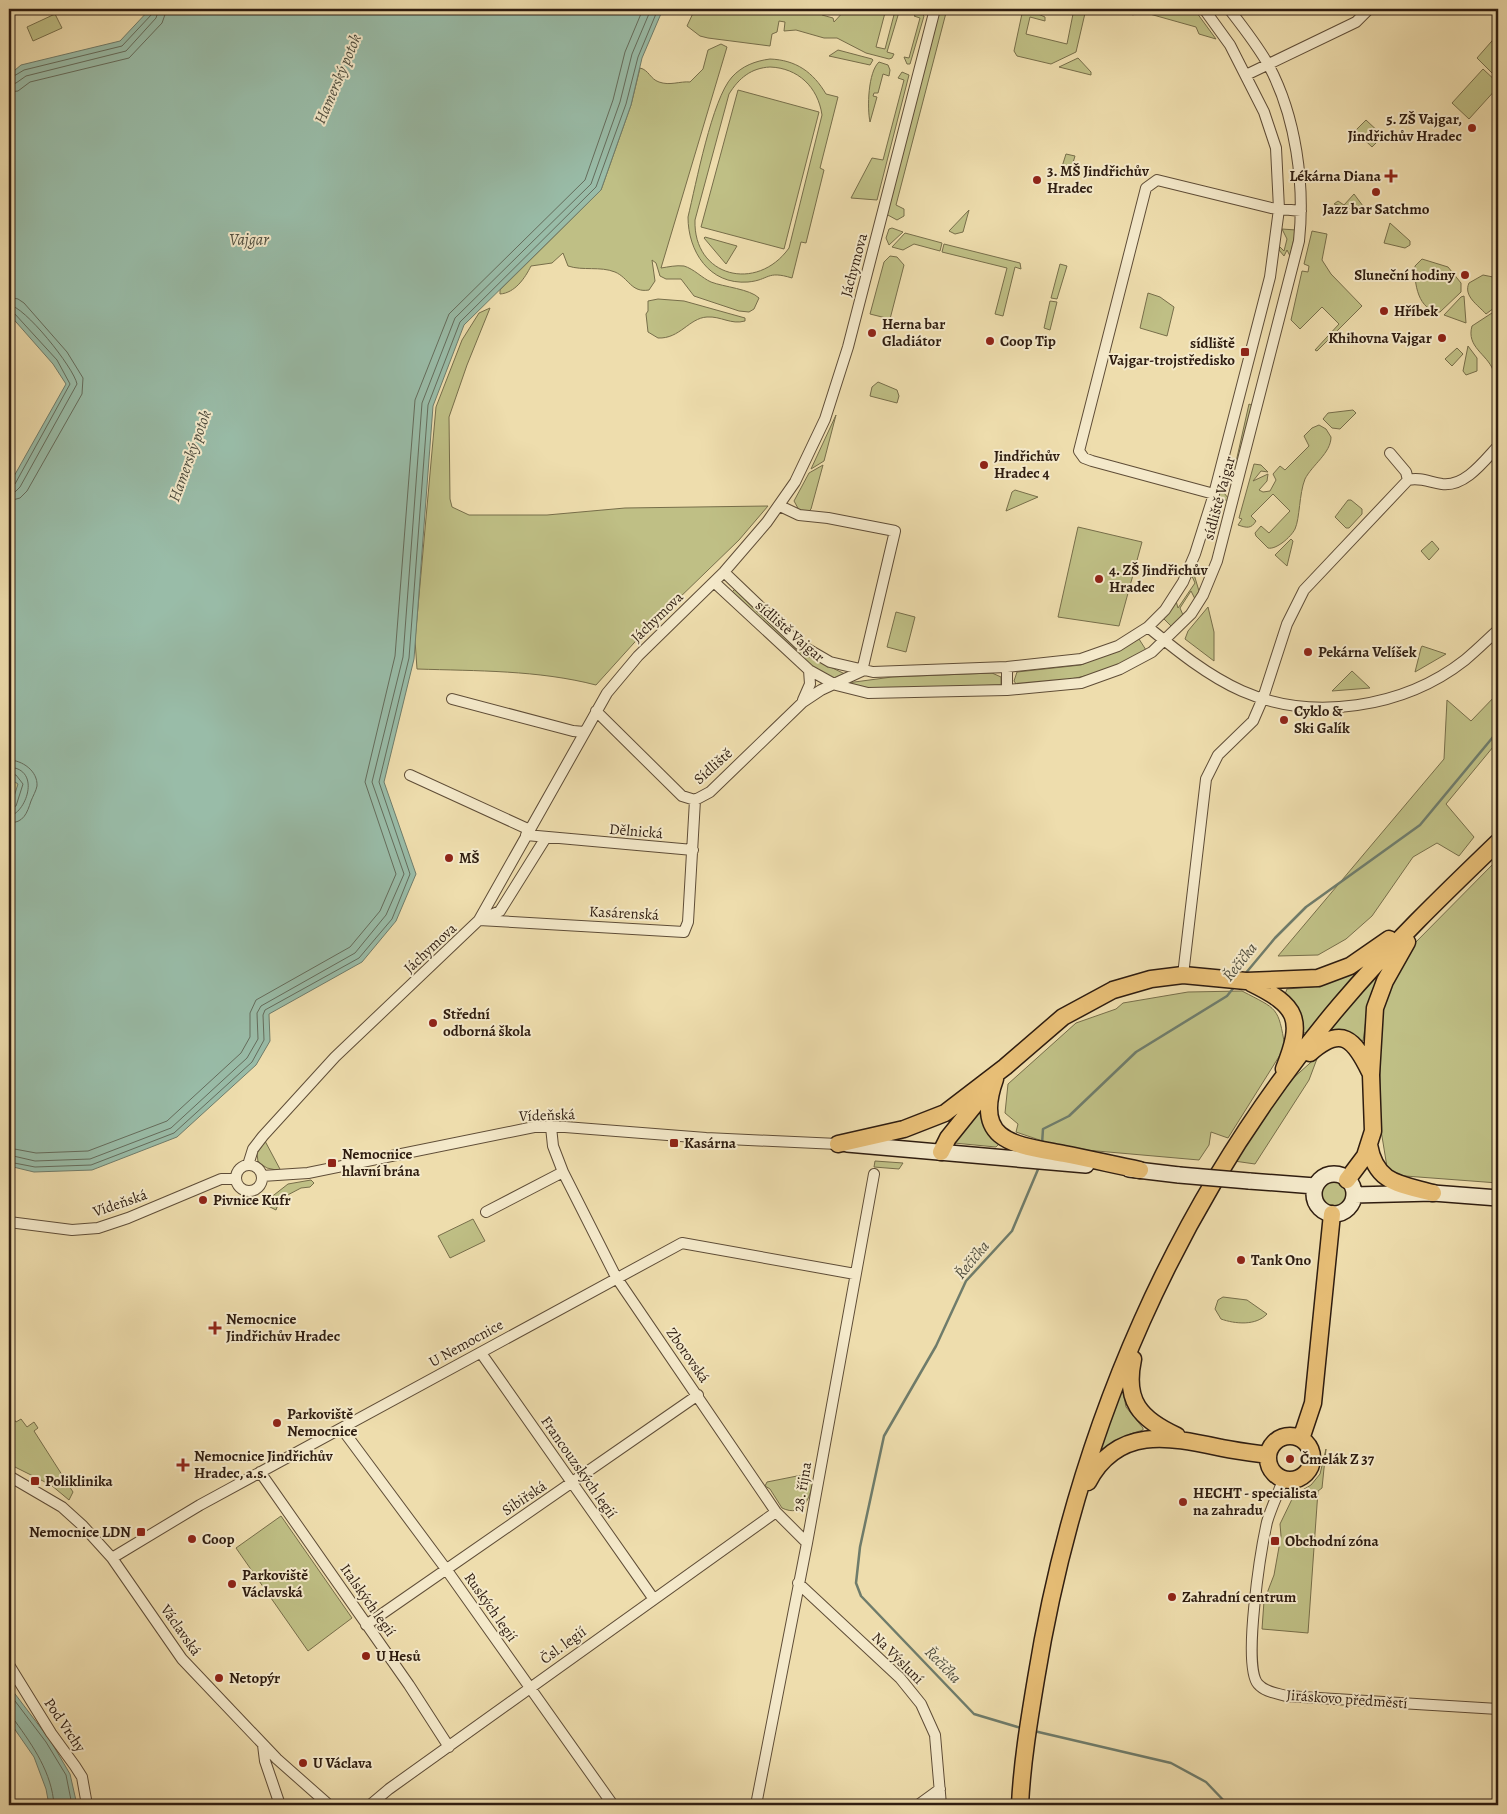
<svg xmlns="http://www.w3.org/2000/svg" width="1507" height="1814" viewBox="0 0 1507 1814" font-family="Alegreya,serif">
	<rect width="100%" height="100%" fill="#eeddad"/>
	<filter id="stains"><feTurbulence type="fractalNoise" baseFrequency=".004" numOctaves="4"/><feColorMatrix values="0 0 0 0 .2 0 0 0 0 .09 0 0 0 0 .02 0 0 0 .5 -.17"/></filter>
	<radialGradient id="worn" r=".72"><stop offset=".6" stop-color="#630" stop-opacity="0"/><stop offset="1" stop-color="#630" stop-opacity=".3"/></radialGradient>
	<path fill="#bfbf85" stroke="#776e4a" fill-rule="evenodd" d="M695 9H817L822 15 833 18 834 22 846 9H886L876 47 885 49 895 11 893 9 903 10 902 13 899 12 887 52 894 54 892 58 889 59 866 53 837 38H824L796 30 784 31 785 22 779 21 777 32 772 34 770 46 708 38 700 36 687 26Z
		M939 9H947L896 205 904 209V216L897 220 886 214Z
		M1023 9H1035L1038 14 1045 17V21L1030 17 1026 34 1067 44 1073 14 1086 9 1076 52 1051 64 1017 56 1014 51Z
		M1123 9H1194L1216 39 1199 34 1196 27 1139 11 1133 15Z
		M920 11 924 16 910 64H907L904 57 909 58 920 18 914 16Z
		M55 14 62 28 33 41 27 27Z
		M1498 34V79L1477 58Z
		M721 44 727 47 661 268C668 267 676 265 684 266 694 269 702 278 711 282 724 287 750 289 759 298L754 309 749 312 739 311 694 296 681 279H666L660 276 656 263 652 260 655 281 649 290C631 293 629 278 615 272 600 266 583 271 568 266L563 253 552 263 531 266C525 278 515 293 500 294V290L601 190 631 105 640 68C649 70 650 79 659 82 670 86 680 81 690 82L703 69 708 50Z
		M838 50 872 59 873 60 870 65 829 56Z
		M1078 58 1091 72V75L1059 67Z
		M770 59C796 60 813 72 826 94L838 97 820 168 824 170 806 243 801 242 792 278C766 270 770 280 748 282 709 285 688 251 688 217 696 184 712 99 732 77 742 66 755 61 770 59ZM770 67C798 68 818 87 822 115L789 248C757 293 693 277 695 220L729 94C739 78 751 68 770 67Z
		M879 62 888 65 890 70 889 76 883 74 878 93H874L873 96 877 97 870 122C867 108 868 72 879 62Z
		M1483 69 1498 83V87L1469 119 1452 103Z
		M902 72 909 75 877 200 851 198 872 158 883 160 904 80 898 78Z
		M738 90 819 112 784 249 701 227Z
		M1366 120 1383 136 1372 147 1355 131Z
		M1066 154 1075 156 1069 176 1060 173Z
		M1354 194 1369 214 1334 204 1338 201 1344 205Z
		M969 210 963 232 955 234 949 231Z
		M1390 223 1410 241V245L1405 248 1384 243Z
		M892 228 903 232 889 245 886 238 889 229Z
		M1282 229 1296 230 1290 256 1287 250 1284 256 1279 250 1280 247 1284 251 1287 239Z
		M1312 231 1327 234 1322 260 1331 274 1362 306 1317 351 1315 350 1339 324 1322 307 1300 329 1291 320 1302 271 1308 272 1309 266 1304 264Z
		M905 233 942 243 940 251 914 244 903 250 892 247Z
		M705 237 737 246 726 264 704 238Z
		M944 244 1020 263 1021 269 1015 267 1003 316 995 314 1007 268 942 252Z
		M890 256 897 257 904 265 890 319 870 314 884 262Z
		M1422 259 1448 267 1461 283V292L1440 312C1418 311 1414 283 1415 266Z
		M1060 264 1067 266 1057 299 1051 298Z
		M1483 275 1498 278V305L1486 314C1478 305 1463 296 1469 283Z
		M1148 293 1160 297 1174 307 1167 336 1140 328Z
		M1464 296 1466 323 1444 315 1461 297Z
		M658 299 684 301 745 318V321C731 325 721 316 707 317 689 318 680 339 658 338L648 332 646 314 648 311V301Z
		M1050 301 1057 302 1050 330 1044 328Z
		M490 308 467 365 449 417 450 499 452 507 469 515H547L625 508 768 506 739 540 643 633 596 685C538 670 477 671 417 669L415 640 436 407 462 340 479 313Z
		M1498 309V406L1493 387V370C1487 354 1466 347 1472 326Z
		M1468 346 1477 358V371L1466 375 1463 371Z
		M1457 348 1463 354 1452 366 1445 359Z
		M878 382 897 390 899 396 897 403 870 396 872 387Z
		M1249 404 1253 406 1236 477 1230 473 1224 493 1229 499 1228 502 1223 498 1219 515 1214 507 1224 471 1232 468 1236 462Z
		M1353 410 1356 413 1340 429 1332 428 1323 419 1328 413Z
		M836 415 824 461 811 469Z
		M1319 425 1326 429 1331 437C1331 453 1312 465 1305 479 1299 494 1300 518 1295 529 1291 537 1276 550 1268 548L1256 536 1255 533 1261 526 1269 533 1290 511 1273 494 1251 516 1256 521C1251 529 1247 528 1238 525L1242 519 1239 518 1254 464 1261 465 1268 472 1261 471 1253 481 1268 474 1267 481 1259 490 1263 492 1270 491 1276 480 1273 474 1280 466 1285 470 1309 446 1304 436 1312 428Z
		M823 465 811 509 808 512 799 510 794 501 809 473Z
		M1015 490 1038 497 1006 511 1012 492Z
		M1348 500H1351L1362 509V514L1349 528H1346L1335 517Z
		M1078 527 1142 542 1119 626 1058 617Z
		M1291 539 1293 541 1287 566 1275 555Z
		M1432 541 1439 549 1429 560 1421 551Z
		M1193 571 1199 591 1195 599 1191 591 1180 608 1183 615 1171 626 1163 618 1176 601 1178 608 1195 583 1191 574Z
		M735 589 803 654 845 674 834 679 807 664 732 592Z
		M1208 607 1214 632V661L1185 639 1188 631Z
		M896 612 915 617 906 652 887 647Z
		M1139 639 1146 650C1102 677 1066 682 1016 684L1014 681 1017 672 1081 665Z
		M1422 646 1446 654 1415 672 1421 648Z
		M1352 671 1370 688 1332 691Z
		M992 673 1001 677V685L872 689 847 683 892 677Z
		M1498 693V741L1446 804 1474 837 1459 856 1437 843 1413 857 1372 916 1346 939 1318 955 1278 956 1444 759 1447 700 1471 721Z
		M9 778 19 784 9 812Z
		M1498 859V1183L1392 1175 1387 1167 1380 1124V1015L1391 980 1411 947Z
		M1356 970 1359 973 1307 1034 1301 1031 1285 994 1287 989 1320 986Z
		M1376 975 1380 977 1367 1013 1363 1041 1345 1032 1332 1031 1331 1026Z
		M1242 991C1278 1010 1278 1006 1285 1047L1228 1138 1211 1132 1209 1145 1199 1160 1063 1148 1016 1132 1018 1124 1005 1113 1008 1084 1076 1023 1116 1009 1123 1003 1188 992Z
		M1318 1056 1309 1080 1255 1164 1234 1161 1291 1080Z
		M977 1108 983 1111 1000 1143 996 1147 954 1143Z
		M265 1141 281 1171 267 1168 258 1162 257 1153Z
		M875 1161 903 1163 899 1169 874 1167Z
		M311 1180 314 1183 310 1187 301 1188 280 1199 276 1210 268 1206 265 1202 288 1184Z
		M1321 1194a13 13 0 1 1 26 0a13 13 0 1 1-26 0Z
		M473 1219 485 1241 450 1258 438 1236Z
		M1223 1297 1247 1300 1267 1314C1256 1326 1235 1324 1221 1319L1215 1309 1218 1300Z
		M1120 1390 1123 1391 1126 1407 1143 1428V1430L1130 1434 1102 1449 1098 1448Z
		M9 1412 16 1422 21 1419 27 1427 34 1422 38 1428 34 1431 73 1492 69 1500 51 1485 9 1464Z
		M1326 1449 1322 1488 1318 1491 1308 1633 1262 1629 1264 1601 1274 1575 1281 1536 1280 1524 1294 1495 1311 1485 1320 1474Z
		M807 1474 813 1482C810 1498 803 1518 782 1508L770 1489 765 1486 767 1482Z
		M281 1516 352 1618 308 1651 236 1548Z"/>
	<path fill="#99bca8" stroke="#6f7c6b" d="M150 9H663L642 58 631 105 601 190 464 325 433 406 414 659 384 782 416 874 396 921 362 962 269 1014 270 1041 256 1065 177 1137 92 1170 34 1172 9 1166V812L18 784 9 778V485L66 384 53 364 9 314V75L21 65 120 41Z
		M9 1686 50 1740 70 1774 77 1805H49L46 1789 34 1757 9 1721Z"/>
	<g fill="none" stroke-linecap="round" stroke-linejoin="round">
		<path stroke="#646c5c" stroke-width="1" d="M9 79 24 70 122 46 152 14 153 9
			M9 85 16 83 26 76 126 51 156 18 159 9
			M9 92 18 91 30 82 129 58 162 23 167 9
			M9 297 18 299 24 303 67 352 83 378 82 394 27 491 20 498 9 501
			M9 305C24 305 74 368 77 384L20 487 15 492 9 493
			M9 311 14 313 57 360 70 384 15 484 9 487
			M9 760C22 760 38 771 37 786 36 791 33 796 31 801 27 813 24 823 9 823
			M9 767C43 769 25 815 9 816
			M9 773 16 775 23 784 16 806 9 809
			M9 1148 36 1153 88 1151 167 1121 241 1053 250 1037V1013L256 1000 350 947 380 911 396 874 365 782 395 656 415 400 449 314 585 180 613 100 625 52 643 9
			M9 1155 35 1161 90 1159 171 1128 247 1058 258 1039 257 1013 261 1006 355 953 386 915 404 874 372 782 403 657 422 403 455 318 591 184 620 102 632 54 651 9
			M9 1162 35 1167 91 1165 174 1133 252 1062 264 1040 263 1015 265 1010 359 958 392 919 410 874 379 782 409 658 428 405 460 322 596 187 626 104 638 57 658 9
			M9 1693 46 1742 66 1775 72 1805
			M9 1719 15 1721C33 1746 52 1773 54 1805"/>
		<path stroke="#6f7c6b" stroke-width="2.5" d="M1245 974 1275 938 1306 907 1420 825 1498 731
			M1042 1144 1043 1129 1069 1116 1136 1052 1227 996 1235 986
			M1021 1728 974 1714 861 1596 856 1583 860 1547 884 1436 936 1346 966 1281 1012 1231 1039 1167
			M1034 1731 1171 1763 1206 1782 1228 1805"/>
		<defs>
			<path id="minor" d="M9 12 13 9
				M1246 75 1356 22 1369 9
				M1390 453 1406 472 1408 480
				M1214 494 1092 461 1084 458 1079 451 1146 188 1157 180 1271 208 1301 211
				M724 572 799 644 830 662 873 672 1007 667 1081 659 1118 646 1148 627 1165 610 1183 582 1195 554 1214 494 1270 277 1279 209 1276 148 1264 112 1230 45 1204 9
				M714 582 809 670 836 685 868 693 1007 690 1081 683 1120 669 1152 652 1191 614 1203 595 1217 561 1299 241C1305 184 1296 117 1269 66 1258 46 1243 27 1229 9
				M1148 627C1176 650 1208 676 1242 691 1312 722 1404 708 1465 660 1476 651 1487 640 1498 630
				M1007 667V690
				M452 699 573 731 584 732
				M803 700 810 684 809 670
				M596 711 682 796 695 800 710 792 803 702 821 690 862 671 895 531 828 518 799 515 780 506
				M410 775 530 830
				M526 835 693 850
				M482 919 500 911 545 839
				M479 920 684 932 688 922 695 800
				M1183 975 1206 779 1218 755 1253 721 1263 698 1287 624 1304 590 1408 480C1420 477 1429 482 1442 484 1465 487 1484 461 1498 446
				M551 1127 553 1146 563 1172 616 1277 776 1512 807 1543
				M248 1165 253 1149 263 1136 335 1057 479 920 607 693 638 656 724 572 767 522 795 482 825 419 848 347 935 9
				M236 1178a13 13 0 1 1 26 0a13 13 0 1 1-26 0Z
				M262 1176 308 1173 534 1127H565L706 1138 838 1144
				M486 1212 563 1172
				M9 1222 72 1230 98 1228 128 1218 221 1179H236
				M481 1353 653 1598
				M342 1429 446 1569 613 1805
				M260 1472 409 1685 449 1747
				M9 1476 62 1507 83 1526 112 1558 182 1659 277 1759 329 1805
				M1283 1480C1278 1494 1271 1508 1267 1522 1261 1549 1242 1666 1258 1684 1265 1692 1276 1693 1286 1696L1498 1709
				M112 1558 200 1505 682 1243 855 1274
				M798 1583 900 1678 921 1704 935 1735 941 1805
				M366 1625 698 1395
				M9 1665 51 1733 75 1766 82 1777 87 1805
				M263 1745 265 1761 280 1805
				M370 1805 389 1789 776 1512
				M756 1805 807 1543 874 1174
				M918 1805 940 1789"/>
			<path id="secondary" d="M847 1144 1086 1165
				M1129 1169 1179 1175
				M1314 1194a20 20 0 1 1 40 0a20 20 0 1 1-40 0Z
				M1249 1181 1315 1186
				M1354 1195 1433 1193 1498 1198"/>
			<path id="primary" d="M1251 983C1298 1006 1304 1019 1284 1069
				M1310 1053C1342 1025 1354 1039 1370 1072
				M995 1079C972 1143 1017 1145 1064 1154 1090 1159 1115 1165 1140 1170
				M838 1144 904 1129 945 1113 1005 1067 1063 1017 1113 990 1151 979 1183 975 1246 981 1318 978 1350 966 1389 939
				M1369 1145C1376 1184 1400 1184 1433 1193
				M941 1152 948 1138 989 1087
				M1347 1180 1365 1156 1373 1131 1371 1075 1375 1008 1385 981 1407 942
				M1133 1359C1124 1401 1140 1419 1177 1436
				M1268 1458a22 22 0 1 1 44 0a22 22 0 1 1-44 0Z
				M1301 1439 1313 1403 1332 1214
				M1088 1482C1118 1425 1170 1437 1222 1448 1237 1451 1253 1453 1268 1455
				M1020 1805C1022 1763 1029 1721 1036 1679 1076 1431 1177 1197 1340 1005 1389 947 1444 894 1498 842"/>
		</defs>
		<use href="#minor" stroke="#5f4d37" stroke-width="12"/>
		<use href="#secondary" stroke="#2f1d10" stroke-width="18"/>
		<use href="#primary" stroke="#2f1d10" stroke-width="19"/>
		<use href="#minor" stroke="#f4e9ca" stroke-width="10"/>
		<use href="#secondary" stroke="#f4e9ca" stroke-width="15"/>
		<use href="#primary" stroke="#e7be76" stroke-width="16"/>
		<defs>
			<path id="secondary-bridge" d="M1179 1175 1249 1181"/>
		</defs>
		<use href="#secondary-bridge" stroke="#2f1d10" stroke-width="18" stroke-linecap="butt"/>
		<use href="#secondary-bridge" stroke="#f4e9ca" stroke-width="15"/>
	</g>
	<g fill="#8f2418" stroke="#f4e9ca" stroke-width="2">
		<circle cx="1472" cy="128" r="5"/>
		<path d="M1388.5 168.5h5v5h5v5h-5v5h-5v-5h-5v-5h5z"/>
		<circle cx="1037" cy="180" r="5"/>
		<circle cx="1376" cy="192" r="5"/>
		<circle cx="1465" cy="275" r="5"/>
		<circle cx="1384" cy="311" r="5"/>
		<circle cx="872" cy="333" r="5"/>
		<circle cx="1442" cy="338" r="5"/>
		<circle cx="990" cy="341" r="5"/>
		<rect x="1240" y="347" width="10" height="10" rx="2.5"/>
		<circle cx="984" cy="465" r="5"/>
		<circle cx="1099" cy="579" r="5"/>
		<circle cx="1308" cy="652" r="5"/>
		<circle cx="1284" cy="720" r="5"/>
		<circle cx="449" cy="858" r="5"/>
		<circle cx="433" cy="1023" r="5"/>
		<rect x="669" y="1138" width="10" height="10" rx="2.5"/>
		<rect x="327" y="1158" width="10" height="10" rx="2.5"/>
		<circle cx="203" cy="1200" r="5"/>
		<circle cx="1241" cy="1260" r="5"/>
		<path d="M212.5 1320.5h5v5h5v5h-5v5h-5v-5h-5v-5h5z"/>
		<circle cx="277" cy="1423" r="5"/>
		<circle cx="1290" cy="1459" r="5"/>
		<path d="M180.5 1457.5h5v5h5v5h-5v5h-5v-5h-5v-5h5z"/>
		<rect x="30" y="1476" width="10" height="10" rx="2.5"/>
		<circle cx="1183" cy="1502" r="5"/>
		<rect x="136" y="1527" width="10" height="10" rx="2.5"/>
		<circle cx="192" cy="1539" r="5"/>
		<rect x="1270" y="1536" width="10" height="10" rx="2.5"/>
		<circle cx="232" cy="1584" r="5"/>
		<circle cx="1172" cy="1597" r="5"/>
		<circle cx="366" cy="1656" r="5"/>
		<circle cx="219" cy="1678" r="5"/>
		<circle cx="303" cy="1763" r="5"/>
	</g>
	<g text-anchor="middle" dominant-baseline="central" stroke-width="4" stroke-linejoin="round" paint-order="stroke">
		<g font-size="15" font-weight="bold" fill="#2f1d10" stroke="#f4e9ca" text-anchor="start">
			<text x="1462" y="119" text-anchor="end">5. ZŠ Vajgar,<tspan x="1462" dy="17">Jindřichův Hradec</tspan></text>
			<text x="1047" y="171">3. MŠ Jindřichův<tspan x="1047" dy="17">Hradec</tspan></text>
			<text x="1381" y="176" text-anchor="end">Lékárna Diana</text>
			<text x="1376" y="209" text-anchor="middle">Jazz bar Satchmo</text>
			<text x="1455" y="275" text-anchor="end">Sluneční hodiny</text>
			<text x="1394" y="311">Hříbek</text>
			<text x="882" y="324">Herna bar<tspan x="882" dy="17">Gladiátor</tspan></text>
			<text x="1432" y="338" text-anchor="end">Khihovna Vajgar</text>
			<text x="1000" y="341">Coop Tip</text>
			<text x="1235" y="343" text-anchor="end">sídliště<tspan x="1235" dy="17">Vajgar-trojstředisko</tspan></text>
			<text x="994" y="456">Jindřichův<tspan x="994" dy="17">Hradec 4</tspan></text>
			<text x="1109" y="570">4. ZŠ Jindřichův<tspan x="1109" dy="17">Hradec</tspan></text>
			<text x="1318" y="652">Pekárna Velíšek</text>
			<text x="1294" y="711">Cyklo &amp;<tspan x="1294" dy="17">Ski Galík</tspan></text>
			<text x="459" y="858">MŠ</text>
			<text x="443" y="1014">Střední<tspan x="443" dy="17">odborná škola</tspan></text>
			<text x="684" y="1143">Kasárna</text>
			<text x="342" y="1154">Nemocnice<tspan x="342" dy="17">hlavní brána</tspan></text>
			<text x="213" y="1200">Pivnice Kufr</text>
			<text x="1251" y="1260">Tank Ono</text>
			<text x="226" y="1319">Nemocnice<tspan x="226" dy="17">Jindřichův Hradec</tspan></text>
			<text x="287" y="1414">Parkoviště<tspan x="287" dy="17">Nemocnice</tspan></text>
			<text x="194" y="1456">Nemocnice Jindřichův<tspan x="194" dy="17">Hradec, a.s.</tspan></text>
			<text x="1300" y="1459">Čmelák Z 37</text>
			<text x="45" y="1481">Poliklinika</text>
			<text x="1193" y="1493">HECHT - specialista<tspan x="1193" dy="17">na zahradu</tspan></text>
			<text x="131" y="1532" text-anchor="end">Nemocnice LDN</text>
			<text x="202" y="1539">Coop</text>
			<text x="1285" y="1541">Obchodní zóna</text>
			<text x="242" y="1575">Parkoviště<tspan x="242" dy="17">Václavská</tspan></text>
			<text x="1182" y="1597">Zahradní centrum</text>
			<text x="376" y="1656">U Hesů</text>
			<text x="229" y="1678">Netopýr</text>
			<text x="313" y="1763">U Václava</text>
		</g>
		<g font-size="15" fill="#2f1d10" stroke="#f4e9ca">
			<text transform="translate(854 265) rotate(-75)">Jáchymova</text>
			<text transform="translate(1219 498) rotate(-75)">sídliště Vajgar</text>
			<text transform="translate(657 617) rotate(-44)">Jáchymova</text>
			<text transform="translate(790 631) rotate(41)">sídliště Vajgar</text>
			<text transform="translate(713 766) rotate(-42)">Sídliště</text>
			<text transform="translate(636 831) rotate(5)">Dělnická</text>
			<text transform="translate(624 913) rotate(3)">Kasárenská</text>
			<text transform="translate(430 948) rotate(-43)">Jáchymova</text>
			<text transform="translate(547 1115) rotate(-2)">Vídeňská</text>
			<text transform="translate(120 1203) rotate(-19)">Vídeňská</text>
			<text transform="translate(466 1343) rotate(-29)">U Nemocnice</text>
			<text transform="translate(688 1355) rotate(55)">Zborovská</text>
			<text transform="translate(579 1467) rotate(55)">Francouzských legií</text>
			<text transform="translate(802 1487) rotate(-80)">28. října</text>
			<text transform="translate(524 1498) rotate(-34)">Sibiřská</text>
			<text transform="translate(368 1600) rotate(55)">Italských legií</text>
			<text transform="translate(491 1607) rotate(55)">Ruských legií</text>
			<text transform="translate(181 1630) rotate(55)">Václavská</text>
			<text transform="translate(563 1645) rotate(-36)">Čsl. legií</text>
			<text transform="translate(898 1658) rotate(45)">Na Výsluní</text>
			<text transform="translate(1347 1699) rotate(4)">Jiráskovo předměstí</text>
			<text transform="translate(65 1725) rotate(56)">Pod Vrchy</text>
		</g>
		<g font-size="16" font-style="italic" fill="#4f4d3e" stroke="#f4e9ca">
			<text transform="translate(338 79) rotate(-67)">Hamerský potok</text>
			<text x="249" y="240">Vajgar</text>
			<text transform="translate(190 456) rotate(-70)">Hamerský potok</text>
			<text transform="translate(1240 962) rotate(-51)">Řečička</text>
			<text transform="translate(972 1260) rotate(-50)">Řečička</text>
			<text transform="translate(943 1665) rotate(46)">Řečička</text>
		</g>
	</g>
	<rect width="1507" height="1814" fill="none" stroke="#eeddad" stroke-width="30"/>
	<rect x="10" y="10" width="1487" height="1794" fill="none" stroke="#2f1d10" stroke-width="2.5"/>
	<rect x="15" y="15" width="1477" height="1784" fill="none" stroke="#2f1d10"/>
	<rect width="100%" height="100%" filter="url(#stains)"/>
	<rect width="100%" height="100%" fill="url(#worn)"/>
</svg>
